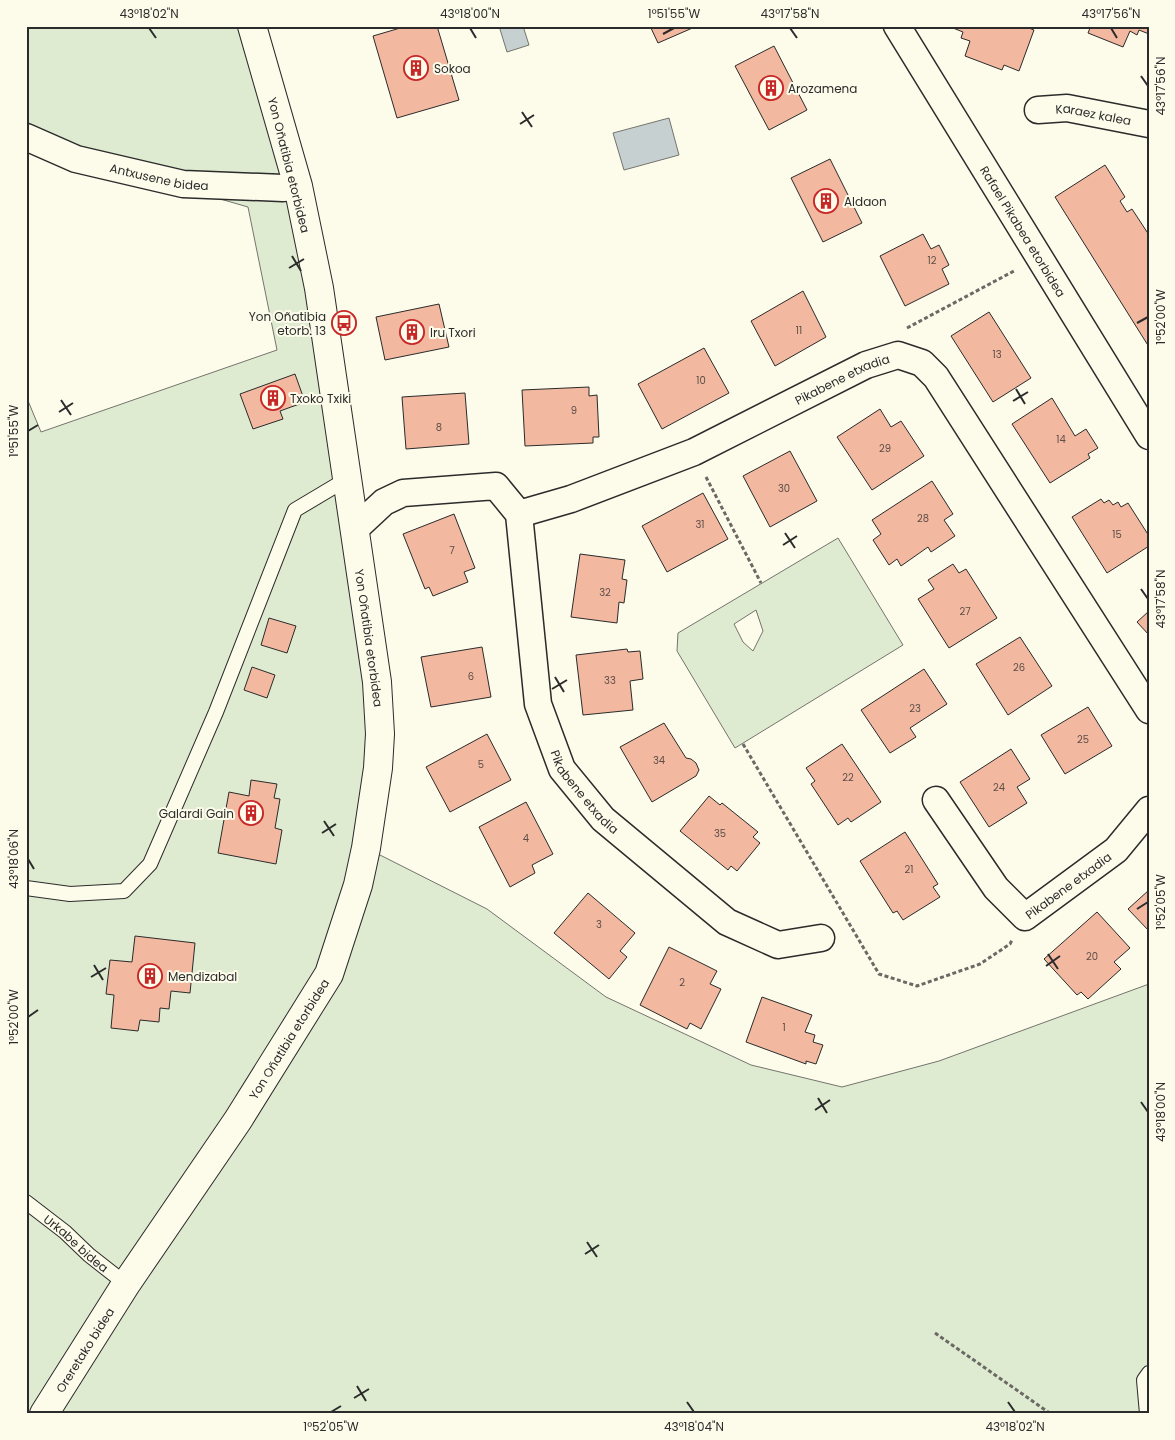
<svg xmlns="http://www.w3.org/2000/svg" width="1175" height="1440" viewBox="0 0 1175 1440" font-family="Poppins,sans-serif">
	<rect width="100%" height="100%" fill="#fdfbea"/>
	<path fill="#deebd1" stroke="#74746e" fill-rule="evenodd" d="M26 26H252L347 479 378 854 487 909 606 997 751 1065 842 1087 939 1061 1149 984V1414H26V396L41 432 277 350 248 207 26 143Z
		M838 538 903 645 735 748 677 651 678 633ZM756 610 763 631 753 651 743 642 734 624Z"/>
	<path fill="#c7d0d0" stroke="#74746e" d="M499 26H523L529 45 507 52Z
		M669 118 679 155 624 170 613 133Z"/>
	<path fill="#f2b8a0" stroke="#2b2b2b" d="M407 26H437L459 100 397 118 373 36Z
		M650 26H697L658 43Z
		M948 26H1024L1034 30 1019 71 1004 65 1002 70 965 56 970 41 961 38 963 32Z
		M1087 26H1149V34L1139 30 1137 35 1130 31 1123 47 1088 33 1090 28Z
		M774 46 807 110 769 130 735 66Z
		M830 159 862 223 823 242 791 178Z
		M1105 165 1125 197 1120 201 1127 212 1132 209 1149 235V347L1055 197Z
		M923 234 931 249 939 245 949 265 942 269 949 284 905 306 880 256Z
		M803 291 826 337 775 366 751 321Z
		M439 304 449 347 385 360 376 317Z
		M989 312 1031 378 993 402 951 336Z
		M704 348 729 393 662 429 638 384Z
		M295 374 305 402 280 411 283 419 253 429 240 394Z
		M589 387V396L597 395 599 437H593V443L525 446 522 390Z
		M465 393 469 444 406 449 402 397Z
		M1052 398 1075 436 1086 429 1098 448 1088 454 1090 458 1050 483 1012 424Z
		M880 409 891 427 901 421 924 456 872 490 837 437Z
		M790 451 817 501 770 527 743 476Z
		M932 481 953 514 944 520 955 536 931 552 928 547 901 566 897 559 889 565 873 540 881 534 872 520Z
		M703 493 728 539 667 572 642 526Z
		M1101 499 1104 503 1109 500 1113 505 1118 502 1121 507 1128 503 1149 536V546L1107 573 1072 517Z
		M454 514 475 568 464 572 468 582 433 596 429 587 425 589 403 534Z
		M580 554 625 560 622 579 627 580 624 603 619 602 617 623 571 617Z
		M953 564 959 573 966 569 997 618 949 648 918 599 934 589 928 580Z
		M1149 611V635L1137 622Z
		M269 618 296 626 287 653 261 645Z
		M1020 637 1052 686 1008 715 976 664Z
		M482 647 491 697 431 707 421 657Z
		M627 649 628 652 640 651 643 679 630 681 633 710 583 715 576 655Z
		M252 667 275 675 267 698 244 690Z
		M924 669 947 704 910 728 916 737 890 753 861 710Z
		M1088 707 1112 746 1065 774 1041 735Z
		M664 723 686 758 691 759 696 763 699 770 696 776 652 802 620 747Z
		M487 734 511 780 450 812 426 767Z
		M842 744 881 802 851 822 848 818 838 825 811 784 815 781 806 768Z
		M1011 749 1030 779 1017 787 1027 803 989 827 960 782Z
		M251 780 277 784 274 798 280 799 275 828 282 830 276 864 218 853 229 792 249 796Z
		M709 796 720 805 722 803 758 832 753 837 760 843 737 871 731 866 728 870 680 831Z
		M526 802 553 854 532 865 535 873 510 887 479 827Z
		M905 832 938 884 933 887 940 897 903 920 897 911 893 913 860 861Z
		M1149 890V931L1128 909Z
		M588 893 635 933 620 951 627 957 609 979 554 933Z
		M1097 912 1130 948 1114 962 1121 969 1088 999 1081 992 1077 995 1044 959Z
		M135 936 195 943 190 993 171 991 169 1009 160 1008 159 1022 140 1020 138 1031 111 1028 114 995 106 994 110 960 132 962Z
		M669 947 717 971 710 984 721 989 701 1029 690 1023 687 1029 640 1005Z
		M762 997 812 1015 805 1032 815 1035 813 1042 823 1045 816 1064 806 1061V1064L746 1042Z"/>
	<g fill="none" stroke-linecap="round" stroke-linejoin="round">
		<defs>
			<g id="lane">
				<path d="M26 888 70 894 124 891 150 864 216 712 295 510 347 479"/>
				<path id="s1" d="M26 1202 65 1232 89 1255 126 1284"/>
				<path d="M1147 1414 1144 1380 1149 1373"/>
			</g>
			<g id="street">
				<path id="s2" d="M897 26 1149 436"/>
				<path id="s3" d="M1038 110 1067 108 1149 124"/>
				<path id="s4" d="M26 137 76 159 183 184 283 188 298 186"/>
				<path id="s5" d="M519 514 571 499 694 452 866 365 898 355 922 363 936 377 1149 710"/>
				<path id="s6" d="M355 529 384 502 403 493 496 486 519 514 538 704 562 769 603 819 727 922 778 945 821 938"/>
				<path id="s7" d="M936 800 996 888 1025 917 1116 850 1149 810"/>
			</g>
			<g id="secondary">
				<path id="s8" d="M44 1414 126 1284 238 1120 329 974 358 885 366 848 378 768 380 734 377 682 319 288 298 186 252 26"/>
			</g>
		</defs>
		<use href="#lane" stroke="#2b2b2b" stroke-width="16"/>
		<use href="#street" stroke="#2b2b2b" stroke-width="29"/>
		<use href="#secondary" stroke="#2b2b2b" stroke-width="30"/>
		<path stroke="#6a6964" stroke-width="3" stroke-dasharray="4 2.5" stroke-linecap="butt" d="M907 328 1014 271
			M706 477 761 583
			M743 744 879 974 917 986 980 964 1010 944 1012 940
			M935 1333 1051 1414"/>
		<use href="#lane" stroke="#fdfbea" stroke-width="14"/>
		<use href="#street" stroke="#fdfbea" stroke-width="26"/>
		<use href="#secondary" stroke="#fdfbea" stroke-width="28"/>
	</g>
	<path fill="none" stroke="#2b2b2b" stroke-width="2" d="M149 28 156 38M470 28 476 38M790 28 797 38M1111 28 1117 38M663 34 674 28M1141 76 1148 86M522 112 532 127M520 124 534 115M292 256 301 271M289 268 304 259M1137 323 1148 317M1016 389 1025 404M61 400 71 415M1013 401 1028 392M59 412 73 403M28 431 38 425M785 533 795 548M783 545 797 536M1141 589 1148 599M555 677 564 692M552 689 567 680M324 821 334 836M322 833 336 824M28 859 34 869M1137 909 1148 902M1048 954 1058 969M94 965 103 980M1046 966 1060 956M91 977 106 968M28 1017 38 1010M818 1098 827 1113M1141 1102 1148 1112M815 1110 830 1100M587 1242 597 1257M585 1254 599 1245M357 1386 366 1401M354 1398 369 1389M687 1402 694 1412M1008 1402 1015 1412M331 1412 341 1406"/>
	<defs>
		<symbol id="building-ring" viewBox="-11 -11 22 22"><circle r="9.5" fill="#fdfbea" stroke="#c62828" stroke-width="1.5"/><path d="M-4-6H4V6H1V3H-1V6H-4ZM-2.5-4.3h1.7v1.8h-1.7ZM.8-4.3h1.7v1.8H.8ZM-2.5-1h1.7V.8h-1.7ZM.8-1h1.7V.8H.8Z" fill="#c62828"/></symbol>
		<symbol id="bus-ring" viewBox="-11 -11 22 22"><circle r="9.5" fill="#fdfbea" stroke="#c62828" stroke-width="1.5"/><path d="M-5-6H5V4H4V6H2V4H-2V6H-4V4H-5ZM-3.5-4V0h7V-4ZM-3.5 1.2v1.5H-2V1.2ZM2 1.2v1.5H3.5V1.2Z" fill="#c62828"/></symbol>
	</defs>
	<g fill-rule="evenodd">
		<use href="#building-ring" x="402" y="54" width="28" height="28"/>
		<use href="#building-ring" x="757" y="74" width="28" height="28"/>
		<use href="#building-ring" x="812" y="187" width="28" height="28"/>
		<use href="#bus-ring" x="330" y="309" width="28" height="28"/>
		<use href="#building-ring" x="398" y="318" width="28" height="28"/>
		<use href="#building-ring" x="259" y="384" width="28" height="28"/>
		<use href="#building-ring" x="237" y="799" width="28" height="28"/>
		<use href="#building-ring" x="136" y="962" width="28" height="28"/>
	</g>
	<g text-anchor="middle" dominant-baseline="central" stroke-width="4" stroke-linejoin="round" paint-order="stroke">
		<g font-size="10" fill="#5d4e48">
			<text x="932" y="260">12</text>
			<text x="799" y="330">11</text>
			<text x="997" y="354">13</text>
			<text x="701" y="380">10</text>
			<text x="574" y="410">9</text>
			<text x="439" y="427">8</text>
			<text x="1061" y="439">14</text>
			<text x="885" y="448">29</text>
			<text x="784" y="488">30</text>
			<text x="923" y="518">28</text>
			<text x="700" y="524">31</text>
			<text x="1117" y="534">15</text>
			<text x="452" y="550">7</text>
			<text x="605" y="592">32</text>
			<text x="965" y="611">27</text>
			<text x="1019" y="667">26</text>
			<text x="471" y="676">6</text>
			<text x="610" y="680">33</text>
			<text x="915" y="708">23</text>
			<text x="1083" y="739">25</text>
			<text x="659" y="760">34</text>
			<text x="481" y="764">5</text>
			<text x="848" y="777">22</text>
			<text x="999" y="787">24</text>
			<text x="720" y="833">35</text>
			<text x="526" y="838">4</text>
			<text x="909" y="869">21</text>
			<text x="599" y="924">3</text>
			<text x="1092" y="956">20</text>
			<text x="682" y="982">2</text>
			<text x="784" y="1027">1</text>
		</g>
		<g font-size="12" fill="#2b2b2b" stroke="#fdfbea" text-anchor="start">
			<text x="434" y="68">Sokoa</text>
			<text x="788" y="88">Arozamena</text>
			<text x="844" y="201">Aldaon</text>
			<text x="326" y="316" text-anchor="end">Yon Oñatibia<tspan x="326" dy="14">etorb. 13</tspan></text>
			<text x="430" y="332">Iru Txori</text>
			<text x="290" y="398">Txoko Txiki</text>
			<text x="234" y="813" text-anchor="end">Galardi Gain</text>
			<text x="168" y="976">Mendizabal</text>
		</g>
		<g font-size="12" fill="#2b2b2b" stroke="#fdfbea">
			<text stroke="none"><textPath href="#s3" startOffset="56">Karaez kalea</textPath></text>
			<text transform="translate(289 165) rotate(76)">Yon Oñatibia etorbidea</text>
			<text stroke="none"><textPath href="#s4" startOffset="140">Antxusene bidea</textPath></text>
			<text stroke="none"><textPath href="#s2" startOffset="241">Rafael Pikabea etorbidea</textPath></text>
			<text stroke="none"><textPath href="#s5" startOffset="351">Pikabene etxadia</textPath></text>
			<text transform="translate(369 638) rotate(82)">Yon Oñatibia etorbidea</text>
			<text stroke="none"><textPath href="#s6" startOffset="482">Pikabene etxadia</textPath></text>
			<text stroke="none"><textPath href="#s7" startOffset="201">Pikabene etxadia</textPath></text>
			<text stroke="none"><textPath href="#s8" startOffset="448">Yon Oñatibia etorbidea</textPath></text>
			<text stroke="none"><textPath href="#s1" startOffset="65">Urkabe bidea</textPath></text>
			<text stroke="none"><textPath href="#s8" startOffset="76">Oreretako bidea</textPath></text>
		</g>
	</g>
	<rect width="1175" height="1440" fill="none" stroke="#fdfbea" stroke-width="55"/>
	<rect x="28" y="28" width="1120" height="1384" fill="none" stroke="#2b2b2b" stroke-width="2"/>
	<g font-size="12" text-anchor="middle" fill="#2b2b2b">
		<text x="149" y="18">43°18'02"N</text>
		<text x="470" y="18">43°18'00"N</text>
		<text x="674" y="18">1°51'55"W</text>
		<text x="790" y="18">43°17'58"N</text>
		<text x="1111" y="18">43°17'56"N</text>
		<text transform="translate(1161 86) rotate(-90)" y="4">43°17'56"N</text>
		<text transform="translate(1161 317) rotate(-90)" y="4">1°52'00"W</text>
		<text transform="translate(14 431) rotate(-90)" y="4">1°51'55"W</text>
		<text transform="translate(1161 599) rotate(-90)" y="4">43°17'58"N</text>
		<text transform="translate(14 859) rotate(-90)" y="4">43°18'06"N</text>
		<text transform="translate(1161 902) rotate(-90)" y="4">1°52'05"W</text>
		<text transform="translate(14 1017) rotate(-90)" y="4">1°52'00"W</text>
		<text transform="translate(1161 1112) rotate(-90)" y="4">43°18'00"N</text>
		<text x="331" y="1431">1°52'05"W</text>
		<text x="694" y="1431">43°18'04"N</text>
		<text x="1015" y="1431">43°18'02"N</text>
	</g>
</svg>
